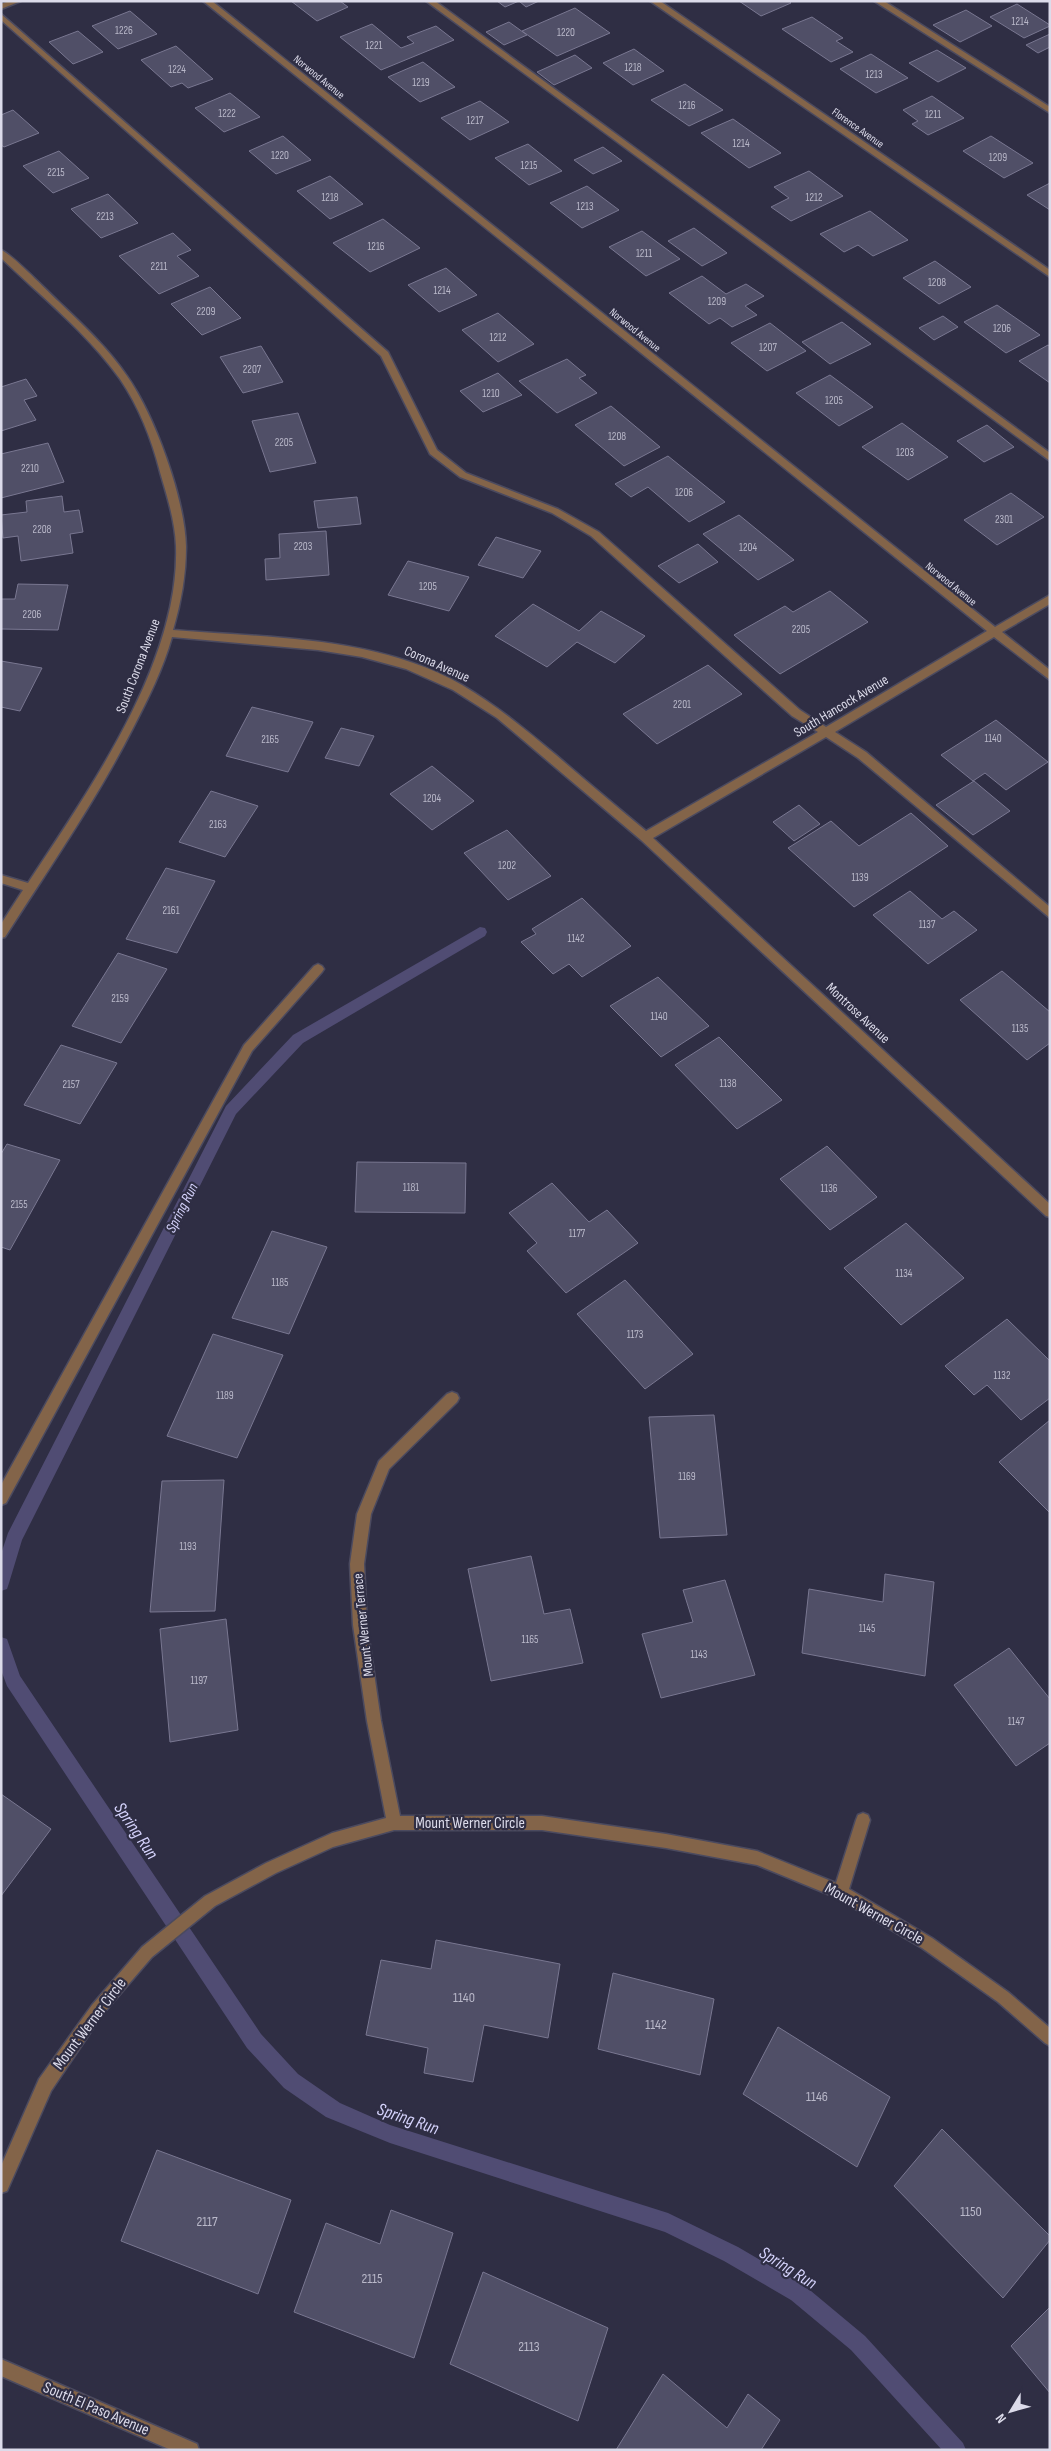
<svg xmlns="http://www.w3.org/2000/svg" width="1051" height="2451" viewBox="0 0 1051 2451" font-family="'Sofia Sans Condensed',sans-serif">
	<rect width="100%" height="100%" fill="#2f2e44"/>
	<g fill="none" stroke-linecap="round" stroke-linejoin="round">
		<path fill="#504c73" fill-rule="evenodd" d="M480 927 485 928 487 932 485 936 303 1043 236 1114 22 1540 9 1583 7 1589 1 1591V1554L8 1533 226 1106 293 1035Z
			M1 1637 7 1639 20 1676 261 2034 298 2074 340 2103 390 2125 668 2213 738 2247 805 2286 865 2336 963 2443 966 2450H942L851 2350 791 2300 724 2261 665 2232 390 2143 326 2117 284 2088 247 2048 7 1686 1 1670Z"/>
	</g>
	<path fill="#504f67" stroke="#797791" d="M291 1H340L348 7 317 21Z
		M497 1H539L526 7 519 1 505 7Z
		M739 1H789L791 3 761 16Z
		M1017 4 1050 25V26L1024 38 990 17Z
		M575 8 610 33 557 56 522 31Z
		M966 10 992 26 960 42 933 25Z
		M130 11 157 34 118 49 92 26Z
		M812 17 843 38 836 41 853 52 831 62 782 29Z
		M509 22 527 35 504 45 486 32Z
		M372 24 401 48 414 43 407 37 436 26 454 40 381 70 340 37Z
		M78 31 103 52 73 64 49 42Z
		M1050 34V47L1038 53 1026 45Z
		M176 46 213 79 188 88 182 83 171 87 141 60Z
		M634 49 664 71 633 85 603 63Z
		M937 50 966 68 938 82 909 63Z
		M871 54 908 78 876 93 840 69Z
		M575 55 592 68 554 85 537 72Z
		M423 62 455 87 420 102 388 77Z
		M685 84 723 110 689 126 651 100Z
		M230 93 260 117 224 132 195 108Z
		M932 96 964 118 928 135 912 124 918 121 903 110Z
		M480 101 509 122 470 140 441 118Z
		M13 110 39 133 4 147 1 145V115Z
		M733 119 781 153 749 168 701 133Z
		M283 136 311 160 276 174 249 151Z
		M991 136 1033 163 1004 178 963 151Z
		M528 144 562 171 529 185 495 158Z
		M603 147 622 161 593 174 574 160Z
		M59 151 89 178 53 193 23 166Z
		M809 171 843 196 791 221 771 207 789 198 774 187Z
		M330 176 363 204 330 219 297 191Z
		M1050 183V210L1027 195Z
		M587 186 619 210 582 228 550 203Z
		M108 194 138 223 101 238 71 209Z
		M870 211 908 240 873 256 858 245 844 252 820 234Z
		M383 219 420 248 370 272 333 243Z
		M694 228 727 253 702 266 668 241Z
		M642 231 680 259 646 276 609 247Z
		M173 233 191 250 177 256 199 276 159 294 119 256Z
		M935 261 971 287 939 304 903 278Z
		M446 268 477 295 439 312 408 285Z
		M702 276 726 294 746 284 764 296 745 306 757 315 732 327 720 318 709 324 669 293Z
		M210 287 241 318 202 335 171 304Z
		M997 305 1040 335 1006 353 964 322Z
		M498 313 534 344 498 362 462 330Z
		M943 316 958 327 934 340 919 328Z
		M842 322 871 344 830 364 802 342Z
		M770 323 806 351 767 371 731 343Z
		M1048 345 1050 346V383L1019 361Z
		M261 346 283 382 243 393 220 357Z
		M567 359 586 375 579 378 597 393 557 413 519 381Z
		M498 373 522 395 483 412 460 391Z
		M830 375 873 407 839 426 796 393Z
		M26 379 37 396 24 400 36 420 1 431V387Z
		M611 406 660 447 624 466 575 425Z
		M298 413 316 463 270 472 252 421Z
		M902 423 948 457 908 480 862 447Z
		M987 425 1014 447 984 462 957 441Z
		M48 443 64 482 1 498V454Z
		M668 456 725 502 689 522 648 487 631 497 615 484Z
		M1011 493 1044 517 997 545 964 520Z
		M62 496 64 512 79 510 83 532 70 534 73 553 21 561 18 536 3 538 1 515 27 512 26 501Z
		M357 497 361 524 318 528 314 501Z
		M739 515 794 560 758 580 703 534Z
		M326 531 329 575 266 580 265 559 280 558 279 534Z
		M496 537 541 551 523 578 478 565Z
		M698 544 718 562 679 583 658 566Z
		M408 561 469 577 449 611 388 595Z
		M18 584 68 585 58 630 1 629V599H15Z
		M830 591 868 622 780 674 734 635 785 606 793 612Z
		M533 604 579 631 601 611 645 636 615 663 577 642 547 667 495 636Z
		M1 661 42 668 20 711 1 707Z
		M708 665 742 694 657 744 623 714Z
		M252 707 313 722 288 772 226 756Z
		M996 720 1048 762 1006 790 985 773 973 781 941 755Z
		M341 728 374 736 359 766 325 758Z
		M432 766 474 801 432 830 390 794Z
		M974 781 1010 811 973 835 936 805Z
		M211 791 258 806 225 857 179 842Z
		M799 805 820 824 794 841 773 822Z
		M911 813 948 846 854 907 788 848 831 821 859 846Z
		M507 830 551 876 508 900 464 853Z
		M166 868 215 881 177 953 126 939Z
		M910 891 942 919 954 911 977 930 928 964 873 915Z
		M582 898 631 946 582 977 569 964 553 974 521 942 536 934 532 929Z
		M118 953 167 969 121 1043 72 1026Z
		M1002 971 1050 1012V1043L1027 1060 960 1000Z
		M658 977 709 1026 661 1057 610 1006Z
		M719 1037 782 1100 737 1129 675 1065Z
		M61 1045 117 1063 80 1124 24 1105Z
		M7 1144 60 1160 10 1250 1 1247V1154Z
		M827 1146 877 1197 830 1230 780 1179Z
		M357 1162 466 1163 465 1213 355 1212Z
		M552 1183 589 1222 607 1210 638 1243 566 1293 527 1251 537 1243 509 1213Z
		M906 1223 964 1278 901 1325 844 1268Z
		M272 1231 327 1247 289 1334 232 1318Z
		M625 1280 693 1354 645 1389 577 1314Z
		M1007 1319 1050 1361V1398L1021 1420 987 1385 974 1395 945 1366Z
		M213 1334 283 1355 237 1458 167 1436Z
		M714 1415 727 1535 660 1538 649 1417Z
		M1050 1420V1513L999 1462Z
		M224 1480 215 1611 150 1612 162 1481Z
		M531 1556 544 1614 570 1609 583 1663 491 1681 468 1569Z
		M885 1574 934 1582 925 1676 802 1653 809 1589 883 1602Z
		M725 1580 755 1675 661 1698 642 1634 693 1622 683 1590Z
		M226 1619 238 1730 170 1742 160 1629Z
		M1009 1648 1050 1699V1743L1016 1766 954 1685Z
		M1 1794 51 1829 1 1896Z
		M436 1940 560 1964 548 2038 484 2025 473 2082 424 2073 428 2048 366 2035 381 1960 431 1969Z
		M613 1973 714 1999 700 2075 598 2049Z
		M778 2027 890 2097 857 2167 743 2094Z
		M942 2129 1050 2236V2240L1003 2298 894 2186Z
		M157 2150 291 2200 258 2294 121 2241Z
		M391 2210 453 2233 414 2358 294 2312 326 2223 380 2244Z
		M483 2272 608 2328 578 2421 450 2364Z
		M1050 2307V2393L1011 2346Z
		M663 2374 727 2428 748 2394 780 2420 761 2450H616Z"/>
	<g fill="none" stroke-linecap="round" stroke-linejoin="round">
		<defs>
			<path id="minor" d="M9 1H21L1 9V4Z
				M203 1H212L995 627 1050 595V604L1002 632 1050 670V680L994 637 835 732 866 752 1050 907V918L858 758 826 737 653 838 1050 1204V1217L1046 1216 641 840 497 718 453 690 406 669 362 657 318 650 172 637C163 669 148 699 133 728 96 801 49 868 5 937L1 938V924L23 890 1 883V875L28 883C89 790 180 662 176 546 175 521 167 496 160 472 152 440 139 407 120 379 87 333 42 297 1 258V250C12 254 47 291 58 301 82 324 108 348 127 376 155 416 185 499 186 547 186 575 181 603 173 630 269 638 376 636 462 685 496 705 526 730 556 755 586 781 616 806 646 831L818 732 792 716 591 536 552 513 460 477 430 454 381 356 1 20V14L388 352 437 450 466 473 558 509 599 532 800 710 826 727 987 631Z
				M426 1H435L1050 453V461Z
				M650 1H660L1050 270V277Z
				M874 1H884L1050 107V113Z
				M318 964 322 966 324 969 322 972 252 1051 6 1503 1 1505V1485L244 1045 314 966Z
				M452 1392 457 1394 459 1398 457 1402 389 1469 371 1514 364 1564 367 1625 381 1721 400 1816H542L666 1834 757 1851 836 1883 856 1820 858 1815 863 1813 868 1815 870 1820 849 1889 932 1938 1008 1992 1050 2028V2046L1045 2043 998 2002 922 1948 835 1897 757 1865 666 1848 542 1830H394L333 1847 276 1873 215 1906 152 1957 102 2015 51 2091 7 2191 1 2193V2166L39 2079 92 2005 142 1947 205 1896 266 1863 332 1833 386 1818 367 1721 353 1625 350 1564 357 1514 379 1461 447 1394Z
				M1 2359 197 2444 199 2450H171L1 2376Z"/>
		</defs>
		<use href="#minor" stroke="#4b4a5f" stroke-width="3"/>
		<use href="#minor" fill="#836449" fill-rule="evenodd"/>
	</g>
	<g text-anchor="middle" dominant-baseline="central" stroke-width="4.5" stroke-linejoin="round" paint-order="stroke">
		<g font-size="11" fill="#b9b8c9">
			<text x="1020" y="21">1214</text>
			<text x="124" y="30">1226</text>
			<text x="566" y="32">1220</text>
			<text x="374" y="45">1221</text>
			<text x="633" y="67">1218</text>
			<text x="177" y="69">1224</text>
			<text x="874" y="74">1213</text>
			<text x="421" y="82">1219</text>
			<text x="687" y="105">1216</text>
			<text x="227" y="113">1222</text>
			<text x="933" y="114">1211</text>
			<text x="475" y="120">1217</text>
			<text x="741" y="143">1214</text>
			<text x="280" y="155">1220</text>
			<text x="998" y="157">1209</text>
			<text x="529" y="165">1215</text>
			<text x="56" y="172">2215</text>
			<text x="330" y="197">1218</text>
			<text x="814" y="197">1212</text>
			<text x="585" y="206">1213</text>
			<text x="105" y="216">2213</text>
			<text x="376" y="246">1216</text>
			<text x="644" y="253">1211</text>
			<text x="159" y="266">2211</text>
			<text x="937" y="282">1208</text>
			<text x="442" y="290">1214</text>
			<text x="717" y="301">1209</text>
			<text x="206" y="311">2209</text>
			<text x="1002" y="328">1206</text>
			<text x="498" y="337">1212</text>
			<text x="768" y="347">1207</text>
			<text x="252" y="369">2207</text>
			<text x="491" y="393">1210</text>
			<text x="834" y="400">1205</text>
			<text x="617" y="436">1208</text>
			<text x="284" y="442">2205</text>
			<text x="905" y="452">1203</text>
			<text x="30" y="468">2210</text>
			<text x="684" y="492">1206</text>
			<text x="1004" y="519">2301</text>
			<text x="42" y="529">2208</text>
			<text x="303" y="546">2203</text>
			<text x="748" y="547">1204</text>
			<text x="428" y="586">1205</text>
			<text x="32" y="614">2206</text>
			<text x="801" y="629">2205</text>
			<text x="682" y="704">2201</text>
			<text x="993" y="738">1140</text>
			<text x="270" y="739">2165</text>
			<text x="432" y="798">1204</text>
			<text x="218" y="824">2163</text>
			<text x="507" y="865">1202</text>
			<text x="860" y="877">1139</text>
			<text x="171" y="910">2161</text>
			<text x="927" y="924">1137</text>
			<text x="576" y="938">1142</text>
			<text x="120" y="998">2159</text>
			<text x="659" y="1016">1140</text>
			<text x="1020" y="1028">1135</text>
			<text x="728" y="1083">1138</text>
			<text x="71" y="1084">2157</text>
			<text x="411" y="1187">1181</text>
			<text x="829" y="1188">1136</text>
			<text x="19" y="1204">2155</text>
			<text x="577" y="1233">1177</text>
			<text x="904" y="1273">1134</text>
			<text x="280" y="1282">1185</text>
			<text x="635" y="1334">1173</text>
			<text x="1002" y="1375">1132</text>
			<text x="225" y="1395">1189</text>
			<text x="687" y="1476">1169</text>
			<text x="188" y="1546">1193</text>
			<text x="867" y="1628">1145</text>
			<text x="530" y="1639">1165</text>
			<text x="699" y="1654">1143</text>
			<text x="199" y="1680">1197</text>
			<text x="1016" y="1721">1147</text>
		</g>
		<g font-size="11" fill="#dcdbea" stroke="#2f2e44">
			<text transform="translate(319 77) rotate(39)">Norwood Avenue</text>
			<text transform="translate(858 128) rotate(35)">Florence Avenue</text>
			<text transform="translate(635 330) rotate(39)">Norwood Avenue</text>
			<text transform="translate(951 584) rotate(39)">Norwood Avenue</text>
		</g>
		<g font-size="14" fill="#dcdbea" stroke="#2f2e44">
			<text transform="translate(437 664) rotate(24)">Corona Avenue</text>
			<text transform="translate(138 666) rotate(-69)">South Corona Avenue</text>
			<text transform="translate(841 706) rotate(-31)">South Hancock Avenue</text>
			<text transform="translate(858 1013) rotate(43)">Montrose Avenue</text>
			<text transform="translate(363 1625) rotate(-96)">Mount Werner Terrace</text>
		</g>
		<g font-size="14" fill="#b9b8c9">
			<text x="464" y="1997">1140</text>
			<text x="656" y="2024">1142</text>
			<text x="817" y="2096">1146</text>
			<text x="971" y="2211">1150</text>
			<text x="207" y="2221">2117</text>
			<text x="372" y="2278">2115</text>
			<text x="529" y="2346">2113</text>
		</g>
		<g font-size="15" font-style="italic" fill="#d5d3fc" stroke="#2f2e44">
			<text transform="translate(182 1208) rotate(-63)">Spring Run</text>
		</g>
		<g font-size="16" fill="#dcdbea" stroke="#2f2e44">
			<text x="470" y="1823">Mount Werner Circle</text>
			<text transform="translate(874 1914) rotate(29)">Mount Werner Circle</text>
			<text transform="translate(90 2024) rotate(-53)">Mount Werner Circle</text>
			<text transform="translate(96 2409) rotate(23)">South El Paso Avenue</text>
		</g>
		<g font-size="18" font-style="italic" fill="#d5d3fc" stroke="#2f2e44">
			<text transform="translate(136 1831) rotate(56)">Spring Run</text>
			<text transform="translate(408 2119) rotate(19)">Spring Run</text>
			<text transform="translate(788 2268) rotate(32)">Spring Run</text>
		</g>
	</g>
	<rect width="1051" height="2451" fill="none" stroke="#dcdbea" stroke-width="5"/>
	<g transform="translate(1011 2411) rotate(233)" stroke="#2f2e44" stroke-width="4" paint-order="stroke">
	<path d="M0-4L9 19L0 12L-9 19Z" fill="#dcdbea"/>
	<text y="-8" font-size="14" font-weight="bold" text-anchor="middle" fill="#dcdbea">N</text>
	</g>
</svg>
